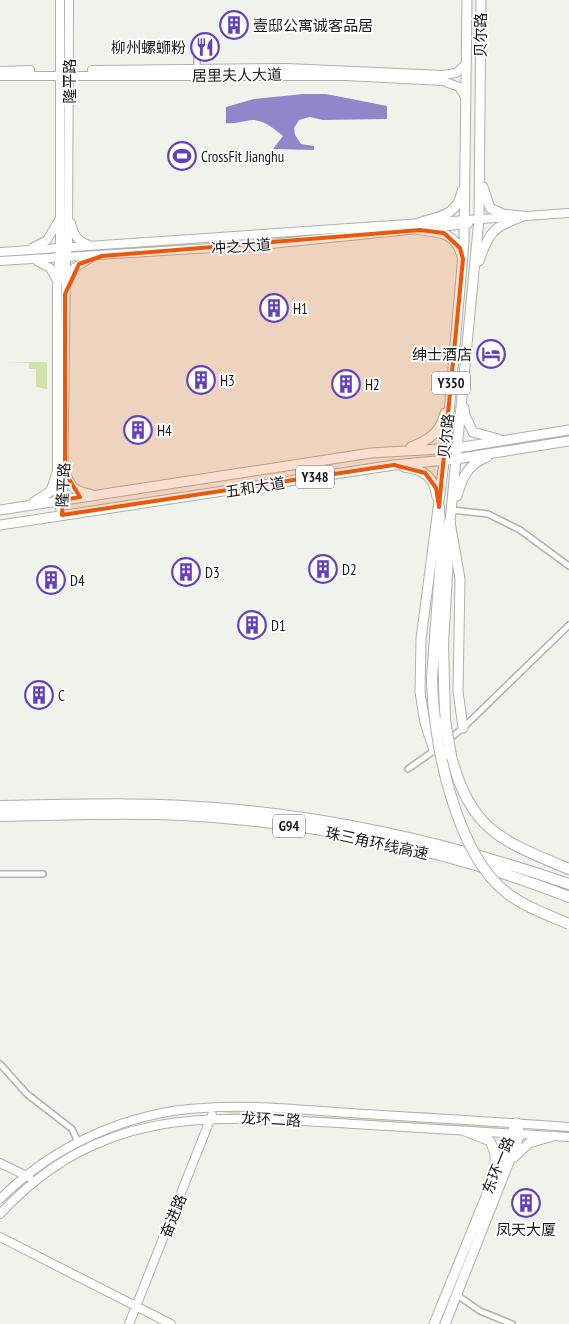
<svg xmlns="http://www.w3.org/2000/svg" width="569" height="1324" viewBox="0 0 569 1324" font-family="'PT Sans Narrow','Noto Sans SC',sans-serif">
	<rect width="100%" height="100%" fill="#f0f2ec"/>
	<path fill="#d3e2ab" d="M5 362H47V389L36 387V369H29V363Z
		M224 1111 498 1127V1129L223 1113Z"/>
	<path fill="#9087ca" d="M303 94H326L387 106V119L323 120 310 117 299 120 294 128 295 135 301 144 314 146V150L273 149 283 136C272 127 261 117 246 121 239 122 233 124 226 123V107L254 99Z"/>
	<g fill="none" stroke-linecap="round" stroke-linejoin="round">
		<defs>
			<path id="street" d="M197 57V69
				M452 510 488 514 520 530 569 566
				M448 740 463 728 569 625
				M408 769 435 750
				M0 874H43
				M0 1064 27 1094 72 1129 78 1142
				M457 1295 480 1311 512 1324"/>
			<path id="secondary" d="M60 0V248L57 287V473L58 501 62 515
				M92 70 286 68 443 75 456 73 466 64
				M0 71 30 70
				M0 76H346L443 81 459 87 466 98
				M71 223C74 234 76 241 89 245
				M32 248 47 240 59 220
				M0 252 569 213
				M0 261 261 245 468 224
				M37 261 50 268 55 277
				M68 282 74 268 89 259
				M63 506 66 258 68 247 69 0
				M0 1163 29 1177
				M0 1199C53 1146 127 1112 203 1108 256 1104 311 1111 365 1114 433 1118 501 1122 569 1127
				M0 1214C105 1102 216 1116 354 1124 426 1128 497 1133 569 1137
				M0 1237 171 1324
				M129 1324 212 1115"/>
			<path id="primary" d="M483 187 490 208 503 214 521 216
				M421 222C442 216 458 214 462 191
				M420 230C440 232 456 233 462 256
				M479 261C489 231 494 227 523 216
				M464 408 465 416 473 432 498 439
				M411 447C429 440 440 433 445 413
				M404 467C424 470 434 476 437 497
				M65 473C70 486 75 492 90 494
				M457 496C462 478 468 464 487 457
				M34 502 51 491 57 473
				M0 510 371 453 457 448 569 430
				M0 525 394 465 456 459 569 441
				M463 728 458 691 460 579 450 522 479 219 481 0
				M434 750 425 723 420 692 421 639 446 447 464 243 467 0
				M465 1131 490 1141 495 1153V1165
				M514 1157 529 1143 553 1136
				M434 1324 516 1123
				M445 1324 520 1134 516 1123"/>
			<path id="highway" d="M432 678 441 556 439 507
				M445 720 443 644 450 522
				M451 756C471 831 502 841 569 869
				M0 806C72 805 144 802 215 808 335 817 455 845 569 884
				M0 816C60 815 121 812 182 815 308 821 451 850 569 897"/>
		</defs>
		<use href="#street" stroke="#afb1ac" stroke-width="8"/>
		<use href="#secondary" stroke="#afb1ac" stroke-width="10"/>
		<use href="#primary" stroke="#afb1ac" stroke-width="11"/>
		<use href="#highway" stroke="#afb1ac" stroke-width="12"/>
		<use href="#street" stroke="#fff" stroke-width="5"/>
		<use href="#secondary" stroke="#fff" stroke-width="8"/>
		<use href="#primary" stroke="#fff" stroke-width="9"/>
		<use href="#highway" stroke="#fff" stroke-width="10"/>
		<defs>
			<path id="highway-bridge" d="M432 678C433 741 455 853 507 893 525 907 548 915 569 924
				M445 720 451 756"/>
		</defs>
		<use href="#highway-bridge" stroke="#afb1ac" stroke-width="12" stroke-linecap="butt"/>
		<use href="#highway-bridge" stroke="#fff" stroke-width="10"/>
	</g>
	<path fill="#e8590c" fill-opacity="0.2" stroke="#e8590c" stroke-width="4" stroke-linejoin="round" d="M420 230 444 233 460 248 463 259 439 507 436 488 425 473 394 465 62 515 63 500 80 497 65 473V294L79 264 102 256Z"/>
	<defs>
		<symbol id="building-ring" viewBox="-11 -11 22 22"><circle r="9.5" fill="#fff" stroke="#6142bb" stroke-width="1.5"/><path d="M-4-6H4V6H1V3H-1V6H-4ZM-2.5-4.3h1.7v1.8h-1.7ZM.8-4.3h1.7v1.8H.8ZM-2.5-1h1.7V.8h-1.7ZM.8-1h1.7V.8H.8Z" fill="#6142bb"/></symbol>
		<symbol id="restaurant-ring" viewBox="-11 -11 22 22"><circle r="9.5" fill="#fff" stroke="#6142bb" stroke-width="1.5"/><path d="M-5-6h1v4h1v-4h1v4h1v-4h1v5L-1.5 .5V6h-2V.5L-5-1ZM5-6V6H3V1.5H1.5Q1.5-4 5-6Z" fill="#6142bb"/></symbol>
		<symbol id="stadium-ring" viewBox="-11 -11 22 22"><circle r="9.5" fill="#fff" stroke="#6142bb" stroke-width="1.5"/><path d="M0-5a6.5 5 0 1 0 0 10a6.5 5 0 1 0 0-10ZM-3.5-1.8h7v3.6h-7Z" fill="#6142bb"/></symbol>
		<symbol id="hotel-ring" viewBox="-11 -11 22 22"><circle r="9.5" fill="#fff" stroke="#6142bb" stroke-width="1.5"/><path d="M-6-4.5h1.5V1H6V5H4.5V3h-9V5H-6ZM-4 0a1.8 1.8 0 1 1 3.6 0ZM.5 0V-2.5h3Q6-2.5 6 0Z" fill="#6142bb"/></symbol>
	</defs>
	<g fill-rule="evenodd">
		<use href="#building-ring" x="218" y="9" width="32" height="32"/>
		<use href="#restaurant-ring" x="189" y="31" width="32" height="32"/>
		<use href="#stadium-ring" x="166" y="140" width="32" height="32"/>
		<use href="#building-ring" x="258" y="292" width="32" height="32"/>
		<use href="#hotel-ring" x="475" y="338" width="32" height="32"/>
		<use href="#building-ring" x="185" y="364" width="32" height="32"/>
		<use href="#building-ring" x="330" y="368" width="32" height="32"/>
		<use href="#building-ring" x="122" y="414" width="32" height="32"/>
		<use href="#building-ring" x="307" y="553" width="32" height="32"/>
		<use href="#building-ring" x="170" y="556" width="32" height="32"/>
		<use href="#building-ring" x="35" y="564" width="32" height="32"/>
		<use href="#building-ring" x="236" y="609" width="32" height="32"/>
		<use href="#building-ring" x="23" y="679" width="32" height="32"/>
		<use href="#building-ring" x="510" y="1187" width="32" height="32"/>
	</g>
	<g text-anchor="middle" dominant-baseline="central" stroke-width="4" stroke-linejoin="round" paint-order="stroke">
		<g fill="#fff" stroke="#5d5d5c" stroke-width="1">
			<rect x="432" y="371.5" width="38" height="23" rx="4"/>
			<rect x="296" y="465.5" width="38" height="23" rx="4"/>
			<rect x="273" y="814.5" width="32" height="23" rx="4"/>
		</g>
		<g font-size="14" font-weight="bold" fill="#181816">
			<text x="451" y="383">Y350</text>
			<text x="315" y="477">Y348</text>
			<text x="289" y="826">G94</text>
		</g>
		<g font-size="15" fill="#181816" stroke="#fff" text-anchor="start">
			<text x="253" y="25">壹邸公寓诚客品居</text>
			<text x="186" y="47" text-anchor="end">柳州螺蛳粉</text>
			<text x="201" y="156">CrossFit Jianghu</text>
			<text x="293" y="308">H1</text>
			<text x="472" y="354" text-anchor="end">绅士酒店</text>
			<text x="220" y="380">H3</text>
			<text x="365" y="384">H2</text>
			<text x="157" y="430">H4</text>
			<text x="342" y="569">D2</text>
			<text x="205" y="572">D3</text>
			<text x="70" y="580">D4</text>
			<text x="271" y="625">D1</text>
			<text x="58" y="695">C</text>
			<text x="526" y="1229" text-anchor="middle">凤天大厦</text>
		</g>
		<g font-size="15" fill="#181816" stroke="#fff">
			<text transform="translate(480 35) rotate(-90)">贝尔路</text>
			<text transform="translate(237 75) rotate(-1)">居里夫人大道</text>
			<text transform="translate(69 81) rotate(-90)">隆平路</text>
			<text transform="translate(241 246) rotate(-4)">冲之大道</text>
			<text transform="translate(446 436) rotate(-84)">贝尔路</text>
			<text transform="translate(63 485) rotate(-87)">隆平路</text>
			<text transform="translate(255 487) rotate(-9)">五和大道</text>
			<text transform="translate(377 843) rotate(12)">珠三角环线高速</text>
			<text transform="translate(271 1119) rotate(3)">龙环二路</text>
			<text transform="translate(498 1165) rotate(-68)">东环一路</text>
			<text transform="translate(173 1216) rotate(-68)">奋进路</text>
		</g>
	</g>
</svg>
